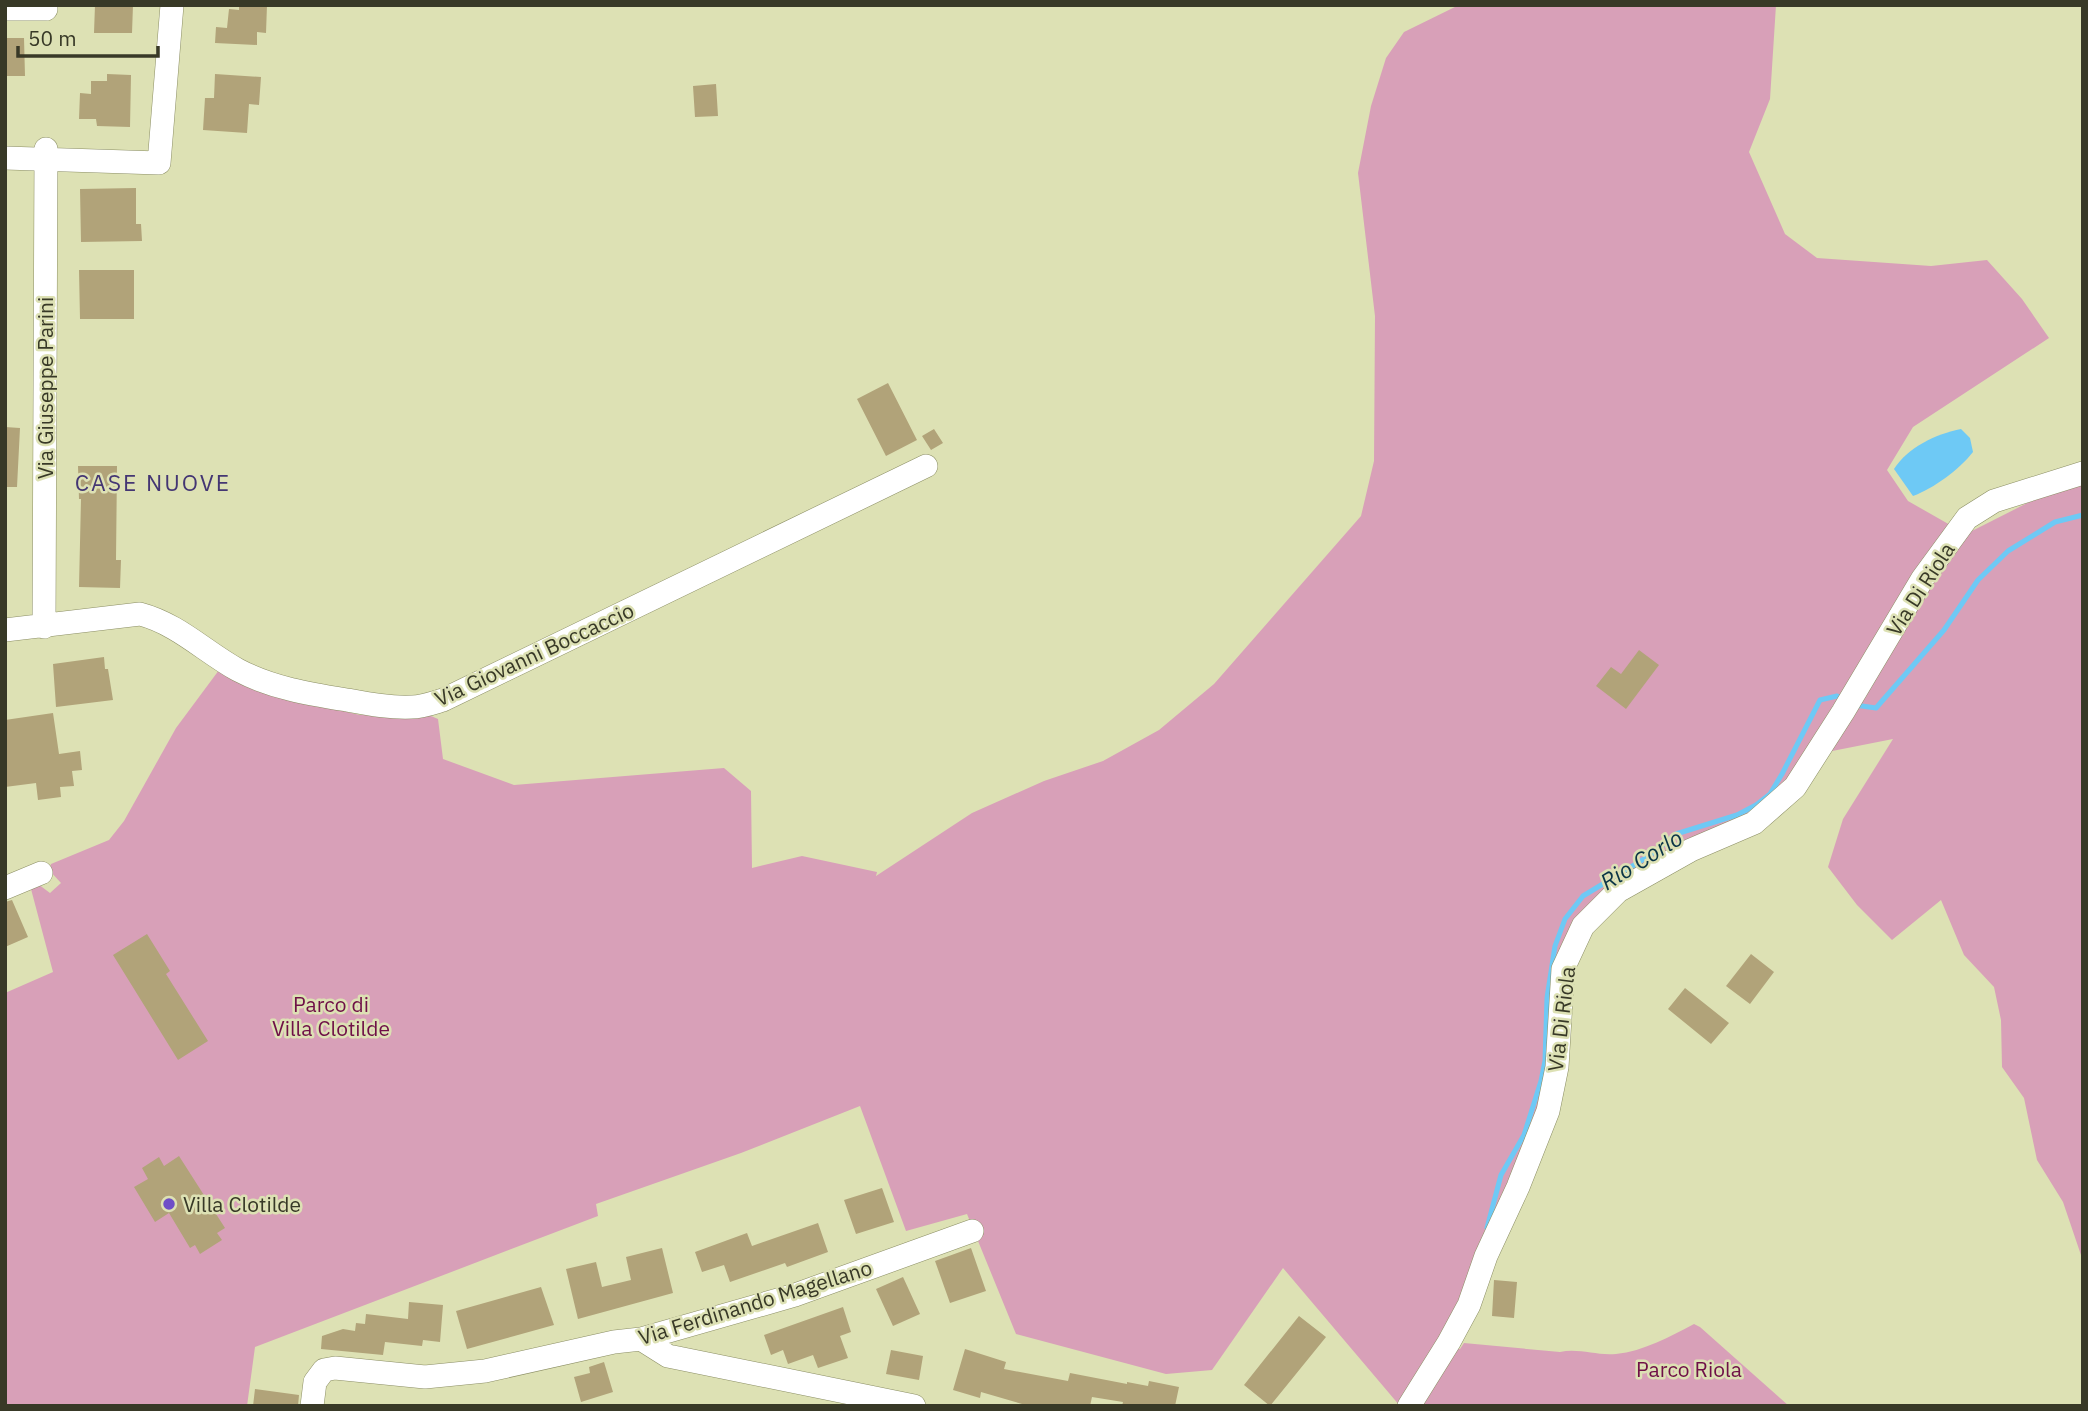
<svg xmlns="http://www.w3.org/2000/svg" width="2088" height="1411" viewBox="0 0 2088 1411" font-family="'IBM Plex Sans',sans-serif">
	<rect width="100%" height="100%" fill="#dde1b4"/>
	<path fill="#d8a0b8" d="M1459 5H1776L1770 99 1749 152 1785 234 1817 258 1931 266 1987 260 2022 299 2049 338 1913 427 1887 470 1908 501 1966 534 2053 490 2083 479V1261L2063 1202 2037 1160 2024 1098 2002 1067 2001 1020 1994 987 1964 955 1941 900 1892 940 1857 905 1828 867 1843 819 1893 739 1817 754 1787 791 1692 847 1568 944 1558 1041 1527 1157 1443 1346 1460 1349 1464 1343 1560 1352C1579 1348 1597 1356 1616 1354 1644 1351 1669 1337 1694 1324L1700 1327 1789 1406H1400L1283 1268 1212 1370 1166 1374 1016 1334 967 1214 906 1231 860 1106 741 1153 596 1204 598 1216 255 1347 247 1406H5V993L53 972 31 889 38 884 50 893 61 883 49 870 51 864 109 840 124 821 176 728 222 666 308 703 360 715 431 716 438 719 443 759 514 785 724 768 751 791 752 868 802 856 877 872 876 876 972 813 1044 781 1103 761 1159 730 1214 684 1361 516 1374 461 1375 316 1358 173 1371 106 1386 58 1404 32Z"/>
	<path fill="#6ec9f5" d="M1961 429 1970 438 1973 452C1959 470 1934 488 1913 496L1894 469C1908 447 1936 434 1961 429Z"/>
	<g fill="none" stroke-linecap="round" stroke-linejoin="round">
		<path stroke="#6ec9f5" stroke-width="5" d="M1855 705 1876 708 1944 630 1978 580 2008 551 2055 522 2083 515
			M1487 1228 1501 1175 1524 1135 1541 1081 1545 1061 1547 998 1555 946 1565 919 1583 896 1649 856 1676 834 1737 815 1756 805 1770 794 1782 774 1820 700 1837 696 1843 699"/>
	</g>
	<path fill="#b1a379" d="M95 5H133L132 33H94Z
		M239 5H267L266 33 257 32V45L215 43 216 27 227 28 229 9 239 10Z
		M5 38H24L25 76H5Z
		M107 74 131 75 130 127 97 126 96 119H79L80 93 91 94V81H107Z
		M215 74 261 77 259 105 249 104 247 133 203 130 205 98H214Z
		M716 84 718 116 695 117 693 86Z
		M136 188V224H141L142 241 81 242 80 189Z
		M79 270H134V319H80Z
		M888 383 917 440 886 456 857 399Z
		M5 427 20 428 17 487H5Z
		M934 429 943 443 931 450 922 436Z
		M78 466H117L116 560H121L120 588 79 587 81 499H79Z
		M1639 650 1659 665 1626 709 1596 686 1611 667 1621 674Z
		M104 657 105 669H108L113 700 56 707 53 664Z
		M53 713 59 754 80 751 82 770 72 771 74 786 60 787 61 797 38 800 36 783 5 787V720Z
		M12 900 28 937 5 947V902Z
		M147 934 170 971 166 974 208 1041 178 1060 113 955Z
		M1751 954 1774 972 1750 1004 1726 986Z
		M1685 988 1729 1023 1711 1044 1668 1009Z
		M179 1156 225 1228 217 1233 222 1240 200 1254 195 1245 190 1248 169 1213 155 1222 134 1187 148 1179 142 1168 159 1157 164 1166Z
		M882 1188 894 1222 856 1234 844 1200Z
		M818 1223 828 1252 787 1267 785 1263 730 1282 724 1265 702 1272 695 1252 747 1233 752 1246Z
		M662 1248 673 1293 578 1319 566 1269 596 1262 602 1287 631 1280 626 1257Z
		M971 1248 986 1291 950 1303 935 1261Z
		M903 1277 920 1314 893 1326 876 1289Z
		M1494 1280 1517 1282 1514 1318 1492 1316Z
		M541 1287 554 1325 467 1349 456 1311Z
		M409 1302 443 1305 440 1342 423 1340 422 1346 385 1342 383 1355 321 1349 322 1336 343 1329 355 1331 356 1323 365 1324 366 1314 408 1319Z
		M843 1307 851 1332 840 1336 848 1358 818 1368 813 1355 788 1364 783 1350 771 1355 764 1335Z
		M1299 1316 1326 1337 1270 1406 1244 1385Z
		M965 1349 1006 1362 1004 1369 1068 1381 1070 1373 1127 1384V1382L1148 1386 1149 1381 1179 1387 1175 1406H1122L1123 1402 1092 1397 1090 1406H1029L981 1392 980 1398 953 1390Z
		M891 1350 923 1356 919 1380 886 1374Z
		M604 1362 613 1392 581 1402 574 1377 590 1373 589 1367Z
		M255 1389 299 1395 298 1406H253Z"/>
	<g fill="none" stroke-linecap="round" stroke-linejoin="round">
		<defs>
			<path id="street" d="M5 9H46
				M5 158 159 163 172 5
				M44 627 46 149
				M5 630 140 614C178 624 205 652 238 670 272 688 310 694 347 700 369 704 390 708 412 707 422 707 433 703 443 700L926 466
				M5 888 41 873
				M641 1339 668 1356 914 1406
				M312 1406 315 1382 324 1370 335 1368 425 1377 485 1371 614 1342 641 1339 795 1295 972 1231
				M1409 1406 1449 1342 1469 1305 1486 1256 1518 1187 1548 1111 1557 1067 1563 969 1583 926 1618 891 1691 850 1754 823 1795 787 1843 712 1923 578 1967 518 1994 501 2083 473"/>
		</defs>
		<use href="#street" stroke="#8b8e64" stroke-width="24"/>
		<use href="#street" stroke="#fff" stroke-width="23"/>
	</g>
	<circle fill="#6f4ec7" stroke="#dde1b4" stroke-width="2.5" cx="169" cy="1204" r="7"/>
	<g text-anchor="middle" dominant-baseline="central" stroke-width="5" stroke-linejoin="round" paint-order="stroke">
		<g font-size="21" fill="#383927" stroke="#dde1b4">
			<text transform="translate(45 388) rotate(-90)">Via Giuseppe Parini</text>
			<text transform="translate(1920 589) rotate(-57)">Via Di Riola</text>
			<text transform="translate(534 654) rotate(-25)">Via Giovanni Boccaccio</text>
			<text transform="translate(1561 1019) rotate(-83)">Via Di Riola</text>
			<text transform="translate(755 1302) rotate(-17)">Via Ferdinando Magellano</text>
		</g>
		<g font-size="21" fill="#6f1047" stroke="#dde1b4">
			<text x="331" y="1004">Parco di<tspan x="331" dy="24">Villa Clotilde</tspan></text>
			<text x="1689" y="1369">Parco Riola</text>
		</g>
		<g font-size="21" fill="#383927" stroke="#dde1b4" text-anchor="start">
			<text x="183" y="1204">Villa Clotilde</text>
		</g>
		<g font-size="23" letter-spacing="2" fill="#443673" stroke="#dde1b4">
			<text x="153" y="482">CASE NUOVE</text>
		</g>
		<g font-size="23" font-style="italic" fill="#0a3446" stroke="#dde1b4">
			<text transform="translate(1641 859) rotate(-32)">Rio Corlo</text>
		</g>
	</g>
	<rect width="2088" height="1411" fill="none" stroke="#383927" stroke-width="14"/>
	<path d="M18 46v10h140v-10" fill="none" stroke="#383927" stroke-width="3.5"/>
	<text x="28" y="46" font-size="21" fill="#383927" stroke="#dde1b4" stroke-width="5" paint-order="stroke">50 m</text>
</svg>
